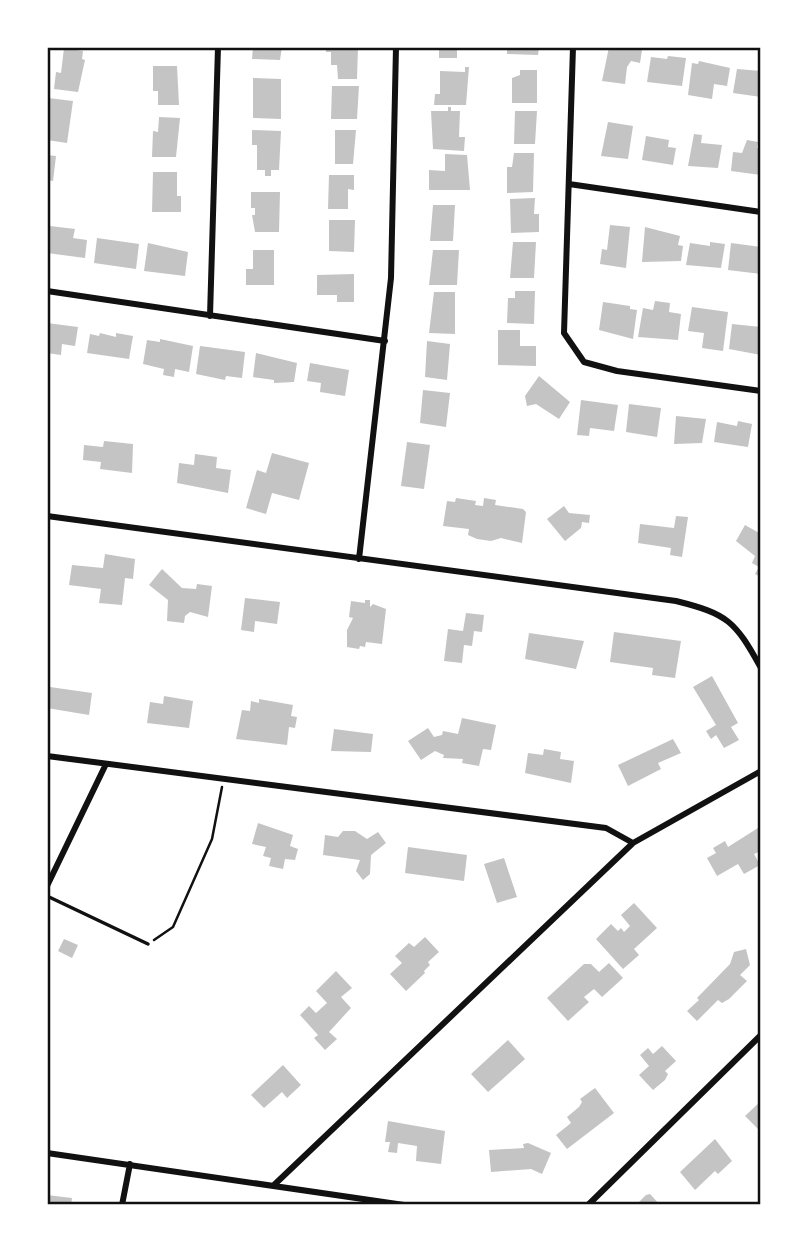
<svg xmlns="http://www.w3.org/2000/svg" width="808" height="1252" viewBox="0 0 808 1252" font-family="Commissioner,sans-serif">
	<rect width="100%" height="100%" fill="#fff"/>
	<path fill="#c4c4c4" d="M253 47H282L280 60 252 59Z
		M326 47H358L357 79H338L337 65H331V52H326Z
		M439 47H457V58H439Z
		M507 47H539L538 55 507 54Z
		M609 47 642 50 640 63 631 61 627 67 625 84 602 81Z
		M64 48 83 51 82 59 85 60 78 92 54 89 56 72 61 73Z
		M668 56 686 58 682 86 647 82 651 57 667 59Z
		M699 61 730 68 727 86 714 84 712 99 688 95 692 63 698 64Z
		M153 66H177L179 105H158V91H153Z
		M465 67H469L466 105H434L435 94H440V71L465 72Z
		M737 69 761 71V97L733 93Z
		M520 70H537V103H512V78L520 75Z
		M253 78 281 79V119L253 118Z
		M332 86H359L357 119H331Z
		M48 98 73 101 67 143 47 140Z
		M448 107H451V111H460L459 137H465L464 151 433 149 431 111H448Z
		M515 111H537L535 144H514Z
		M159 117 180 118 176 157H152L153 131 158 132Z
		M608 122 633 126 628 159 601 156Z
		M252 130 281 131 279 170H271V176H265V170H257V145H252Z
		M335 130H356L353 164H335Z
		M694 134 702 135 701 143 722 145 718 168 688 166Z
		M646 136 669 140 668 147 676 148 673 165 642 160Z
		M747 140 758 142 757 148H761V175L731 171 733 152 742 153Z
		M514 153H534L533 192 507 193V167H512Z
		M445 154 467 155 470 190H429V170L445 171Z
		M47 155 56 156 53 181 47 180Z
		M153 172H177V196H181V212H152Z
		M329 175H354V190L348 189V209H328Z
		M251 192H280L279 232H255L252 215H255V208H251Z
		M535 198 534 214H539V232L511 233 510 199Z
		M433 205H455L453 241H430Z
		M329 220H355L354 252 329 251Z
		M610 225 630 227 626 268 600 264 602 249 607 250Z
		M50 226 75 229 73 238 87 240 85 258 47 253Z
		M645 227 680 236 678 245 683 246 681 261 642 262Z
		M97 238 139 244 136 269 94 263Z
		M513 242H536L534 278H510Z
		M710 242 725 244 721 268 686 265 690 243 710 246Z
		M148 243 188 252 185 276 144 271Z
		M731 243 761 247V274L728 270Z
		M253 250H274V285H246V269H253Z
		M433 250H459L457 285H429Z
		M354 274V302H337V295H317V275Z
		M515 291H535L534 324 507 323 508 298H515Z
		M434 292H455V334L429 333Z
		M655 301 670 303 669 312 681 314 678 340 638 337 643 308 653 310Z
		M603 302 630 306V309L637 310 633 339 599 330Z
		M692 307 728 312 723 351 702 348 704 333 688 331Z
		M47 323 78 327 75 346 62 344 61 355 47 353Z
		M732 324 761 327V355L729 349Z
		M498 330H520V346H536V366L498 365Z
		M100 333 116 337V333L133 336 129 359 87 353 90 334 99 336Z
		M160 339 193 346 189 372 175 369 174 377 163 375 164 369 143 364 147 340 160 342Z
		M427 341 450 344 447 380 425 377Z
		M200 346 245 352 242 378 226 376 225 380 196 374Z
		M256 353 297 363 294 382 274 383V380L253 377Z
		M310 363 349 370 345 396 320 392 321 383 307 381Z
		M539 376 570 402 559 419 536 404 527 406 525 396Z
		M423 390 450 393 446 427 420 423Z
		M581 400 618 405 614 431 590 428 589 436 577 435Z
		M629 404 661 408 657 437 626 432Z
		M676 416 706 419 702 443 674 444Z
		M738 421 752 424 748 447 714 442 717 422 737 426Z
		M104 441 133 444 132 473 100 469 101 462 83 460 84 445 103 447Z
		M407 442 430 445 424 489 401 486Z
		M272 453 309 463 299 500 272 493 266 514 246 508 257 470 266 473Z
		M195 454 217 457 216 468 231 470 228 493 177 483 179 463 194 465Z
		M456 498 476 501 475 505 483 506 484 498 496 500 495 505 523 509 526 512 522 543 501 538 491 541 477 539 468 535 469 529 443 526 447 501 455 502Z
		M564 506 569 513 590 515 589 523 582 522 581 528 565 541 547 519Z
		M676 516 688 517 682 557 670 555 671 548 638 543 640 524 674 528Z
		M745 525 761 534V577L755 574 759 567 752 563 755 556 736 541Z
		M105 554 135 559 133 579 125 578 122 605 99 603 101 589 69 585 72 565 103 568Z
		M162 569 182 588 196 589 197 584 212 586 208 617 190 612 185 616 184 623 167 621 168 600 149 585Z
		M245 598 280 602 277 624 255 621 254 632 241 630Z
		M365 600H370V607L373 604 386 609 382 644 366 642 365 647 360 646 359 649 347 647V630L353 618 349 617 351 601 365 603Z
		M466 613 484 615 482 632 474 631 472 646 464 645 462 663 444 661 448 629 463 631Z
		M614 632 681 641 675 678 652 675 653 668 610 662Z
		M529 633 584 641 576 669 525 659Z
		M712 676 738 723 731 727 739 740 724 748 716 735 711 739 706 731 716 725 693 687Z
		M50 687 92 693 89 715 47 708Z
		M164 696 193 701 189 728 147 723 150 702 163 704Z
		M259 699 293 705 291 716 297 717 295 728 289 727 287 745 236 739 242 710 250 711 251 701 259 703Z
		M462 718 496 725 491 750 483 749 479 766 462 763 463 759 443 758 444 755 435 751 421 760 408 741 428 728 434 737 442 735 443 731 458 734Z
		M334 729 373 734 371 752 331 751Z
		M673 739 681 753 658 763 661 769 628 786 618 765Z
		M544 749 561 752 560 759 574 761 571 783 525 773 528 753 543 755Z
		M258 823 293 835 290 846 298 849 295 860 285 859 283 869 269 866 271 858 263 856 266 847 252 844Z
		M758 828 761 851 754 854 760 865 744 874 738 864 717 876 707 858 716 853 713 848 725 841 728 847Z
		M343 831H355L367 839 378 832 386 843 371 855 370 874 363 880 356 871 360 860 323 855 325 835 338 837Z
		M408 847 467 855 464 881 405 873Z
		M504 858 517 897 497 903 484 864Z
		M634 903 657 928 634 949 639 955 623 969 596 939 611 924 618 931 621 928 624 932 630 926 621 915Z
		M425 937 439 952 428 962 430 965 424 971 425 973 406 991 390 974 402 963 395 956 409 943 414 947Z
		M64 939 78 945 72 958 58 951Z
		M746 949 750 965 740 975 747 981 729 999 722 1003 718 1000 697 1021 687 1011 699 1000 697 998 730 964 734 952Z
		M609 963 623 978 602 997 594 989 584 997 589 1002 568 1021 547 998 584 964H591L599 972Z
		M336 971 352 988 341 997 351 1008 329 1032 337 1039 325 1050 314 1038 318 1035 300 1015 309 1006 316 1013 327 1003 316 991Z
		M508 1040 525 1059 488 1092 471 1074Z
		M662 1046 676 1061 665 1071 668 1074 665 1080 653 1090 639 1075 649 1066 640 1055 648 1048 653 1054Z
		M283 1065 301 1085 287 1098 282 1092 264 1108 251 1095Z
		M595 1088 614 1113 567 1149 556 1135 571 1123 567 1117 579 1107 582 1102 580 1099Z
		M761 1101V1132L745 1116Z
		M388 1121 445 1131 441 1164 416 1161 417 1146 398 1143 397 1153 388 1152 390 1142H385Z
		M715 1139 732 1161 718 1174 715 1171 695 1190 680 1172Z
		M528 1143 551 1153 542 1174 531 1169 491 1172 489 1150 524 1148 523 1144Z
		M650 1194 660 1205 638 1203 646 1195Z
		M47 1195 72 1198 71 1205H47Z"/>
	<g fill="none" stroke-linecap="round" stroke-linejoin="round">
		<path stroke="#111" stroke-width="2.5" d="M154 940 173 927 212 839 222 787"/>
		<path stroke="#111" stroke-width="3.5" d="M47 896 148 944"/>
		<path stroke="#111" stroke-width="6" d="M573 47 564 333 584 362 617 371 761 391
			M569 184 761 212
			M47 291 385 341
			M210 316 218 47
			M47 516 676 601C728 614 735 621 761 668
			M359 559 391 278 396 47
			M47 756 606 828 633 843
			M47 886 106 764
			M47 1153 404 1205
			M274 1185 633 843 761 771
			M122 1205 130 1164
			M588 1205 761 1035"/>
	</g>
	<rect width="808" height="1252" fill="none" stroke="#ffffff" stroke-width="98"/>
	<rect x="49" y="49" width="710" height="1154" fill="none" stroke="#111" stroke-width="2.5"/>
</svg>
